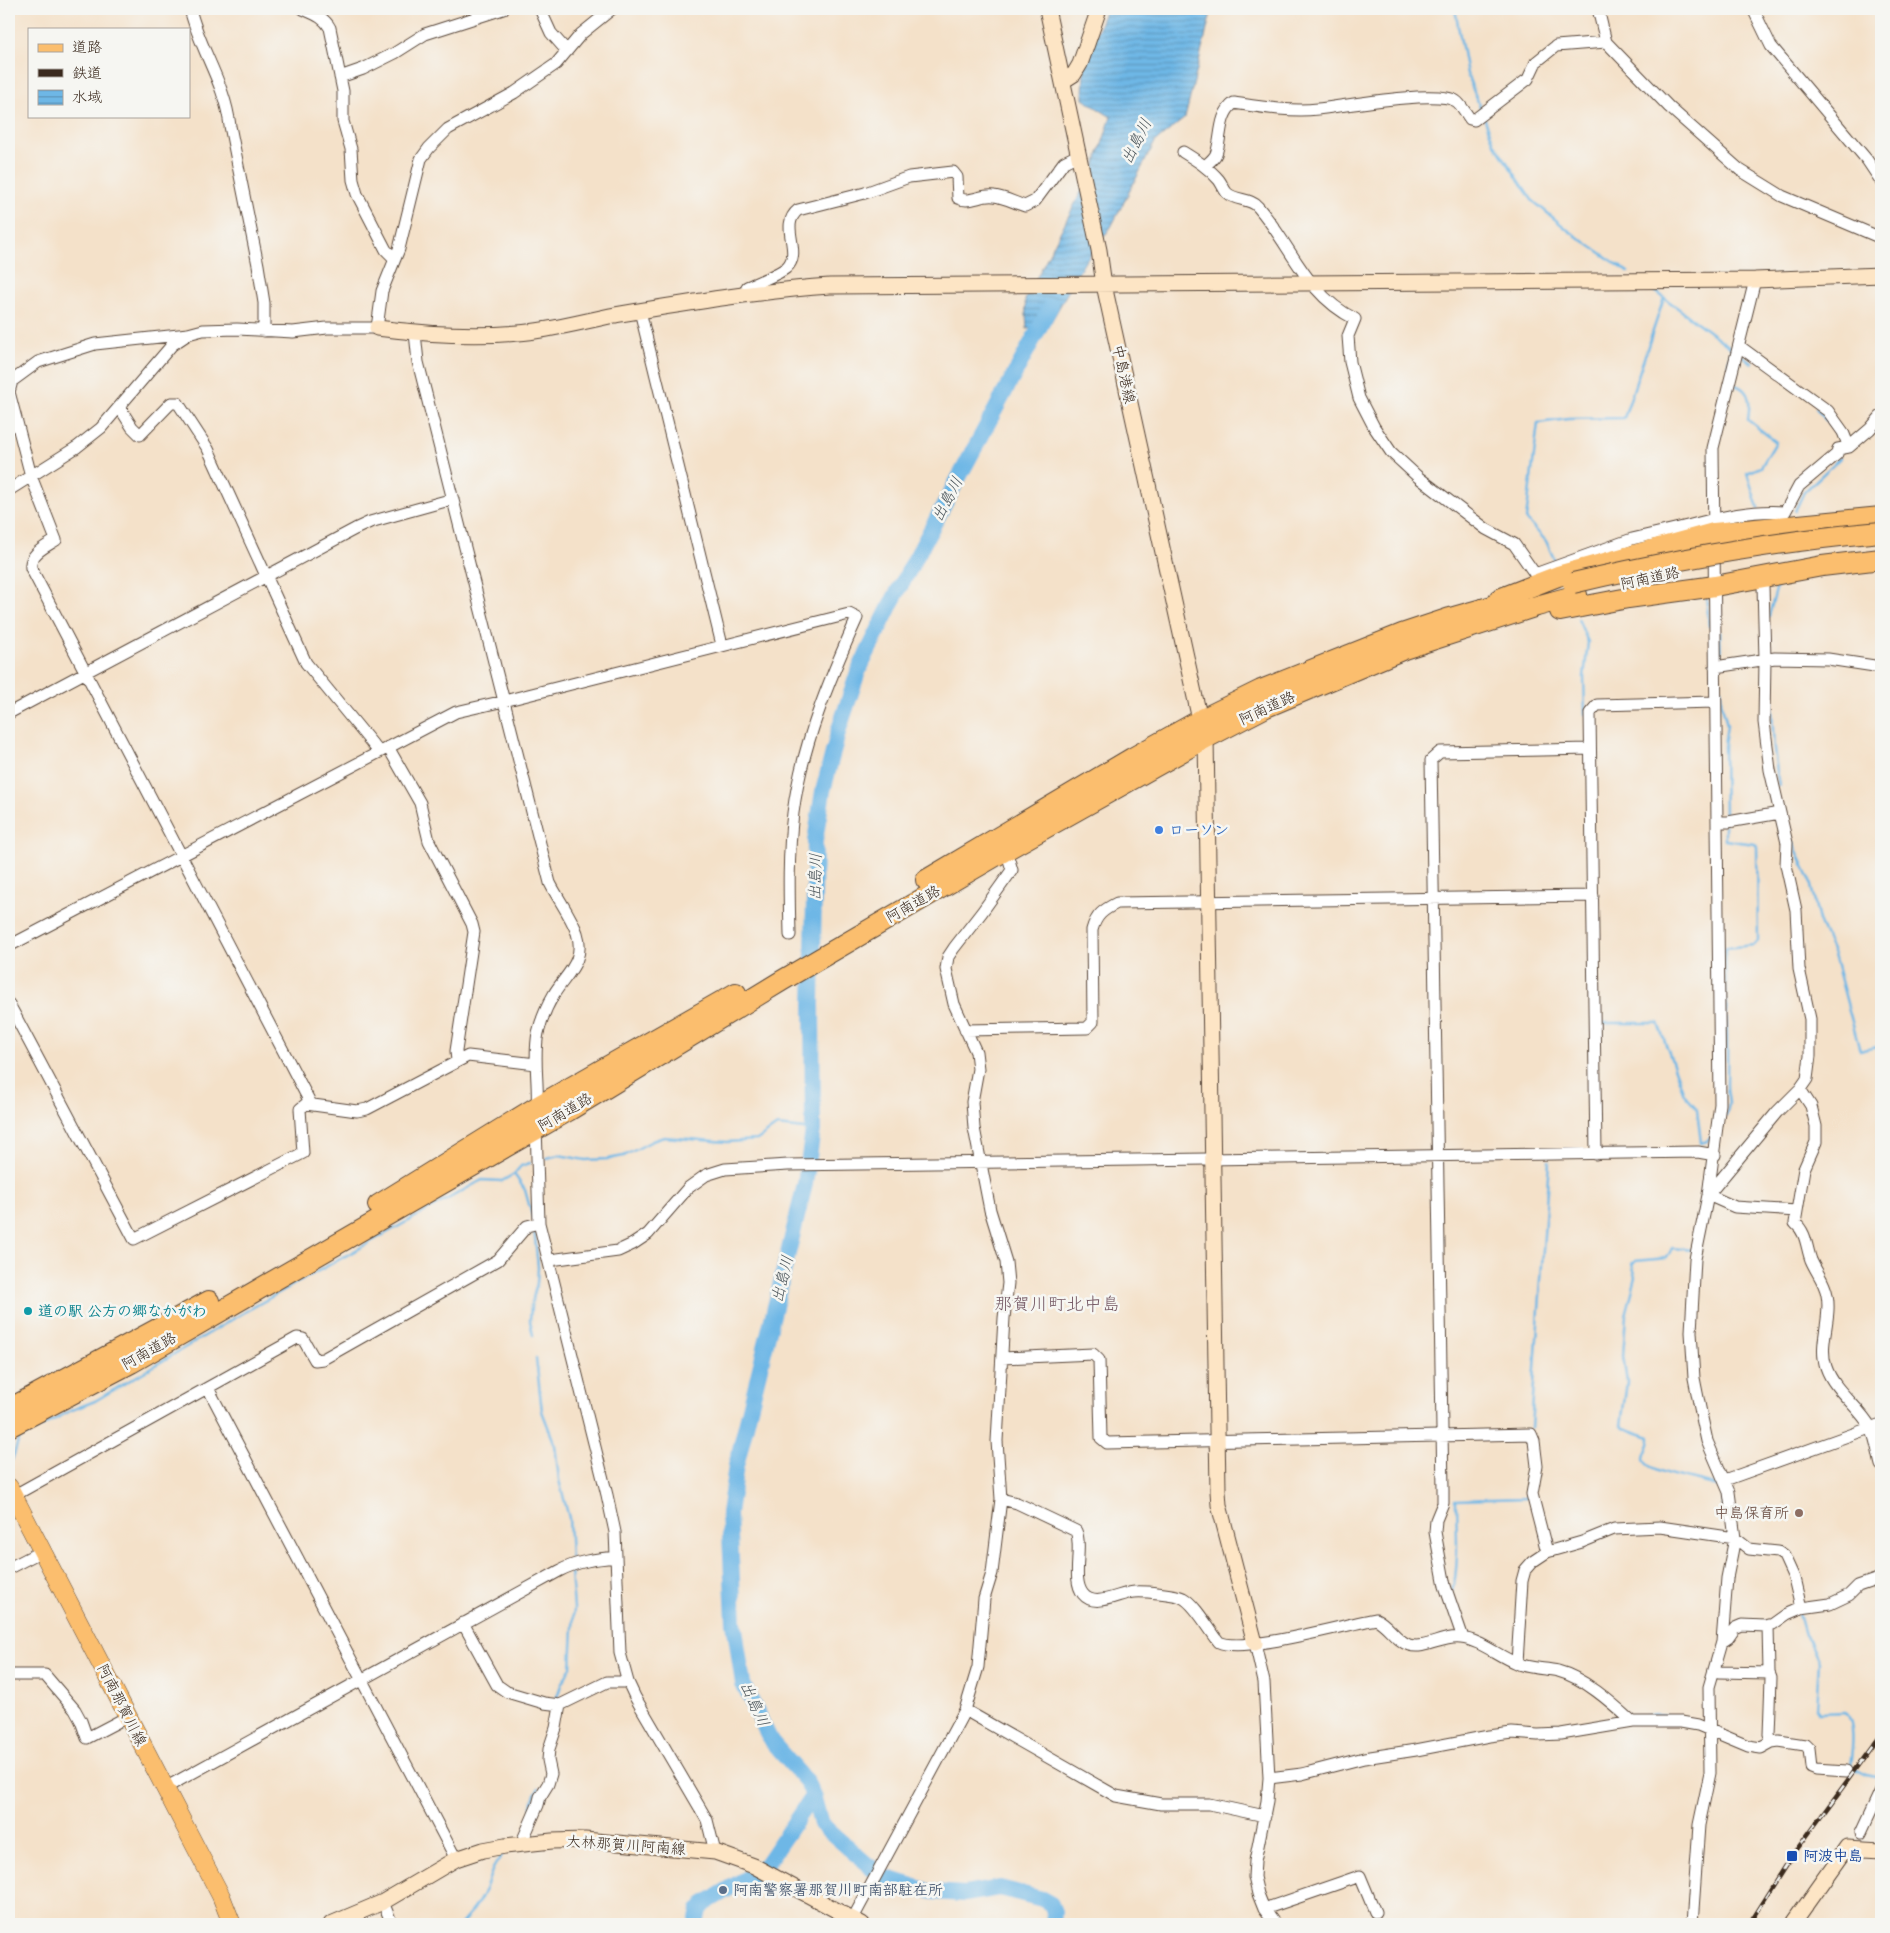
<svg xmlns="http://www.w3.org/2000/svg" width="1890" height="1933" viewBox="0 0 1890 1933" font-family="Sriracha,'Klee One',sans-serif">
	<defs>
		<pattern id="water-rules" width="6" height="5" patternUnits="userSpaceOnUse" patternTransform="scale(1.25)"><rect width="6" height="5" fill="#6eb7e6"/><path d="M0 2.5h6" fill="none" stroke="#5c95ba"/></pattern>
	</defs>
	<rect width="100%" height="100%" fill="#f6f6f2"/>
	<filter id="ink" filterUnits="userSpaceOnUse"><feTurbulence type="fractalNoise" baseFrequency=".02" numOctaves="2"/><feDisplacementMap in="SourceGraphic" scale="10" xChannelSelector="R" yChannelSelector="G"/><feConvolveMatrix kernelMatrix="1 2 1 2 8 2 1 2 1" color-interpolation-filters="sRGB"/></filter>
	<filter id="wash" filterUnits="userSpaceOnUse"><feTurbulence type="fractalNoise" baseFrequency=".0096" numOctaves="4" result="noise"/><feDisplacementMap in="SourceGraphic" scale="20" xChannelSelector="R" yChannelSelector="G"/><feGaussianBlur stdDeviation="1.12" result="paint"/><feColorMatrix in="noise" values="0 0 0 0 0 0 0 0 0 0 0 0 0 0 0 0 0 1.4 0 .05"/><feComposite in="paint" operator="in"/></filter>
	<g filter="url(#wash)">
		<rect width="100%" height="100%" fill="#f4e1c9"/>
		<path fill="url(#water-rules)" stroke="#547082" d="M1106 9H1212L1185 118 1155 142 1111 227 1084 263 1051 322 1027 329 1025 300 1095 165 1111 117 1083 99 1084 66Z"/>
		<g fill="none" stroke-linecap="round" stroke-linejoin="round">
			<path stroke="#6eb7e6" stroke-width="2.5" d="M1455 9 1467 74 1481 110
				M1484 117 1494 143 1532 200 1569 231 1628 272
				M1651 288 1734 350
				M1740 354 1752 363
				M1728 365 1731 349
				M1735 385C1752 390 1750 405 1748 420L1776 442 1761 467 1747 473 1758 508
				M1816 408 1841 439
				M1795 511 1804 492 1840 458
				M1555 561 1546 541 1526 519 1538 423 1568 419 1624 418 1664 298
				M1706 595 1709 626
				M1769 616 1777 586
				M1578 619 1588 642 1584 677 1585 714
				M1720 632 1721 664
				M1770 672 1774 749 1779 786
				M1721 689V701L1727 725 1724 746 1725 817
				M1725 825V840L1755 844 1757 846 1758 941 1754 945 1725 948C1726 994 1728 1039 1727 1085 1727 1100 1732 1100 1726 1115
				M1792 840 1809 877 1819 921 1834 955 1860 1051 1876 1047 1881 1061
				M1599 1023H1658L1684 1094 1697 1109 1701 1143 1707 1141 1711 1136
				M547 1158 559 1155 585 1160 608 1159 624 1156 652 1141 664 1137 727 1142 757 1140 777 1126 813 1130
				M530 1163 521 1166 514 1174 525 1190 533 1219
				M1693 1248V1250L1672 1248 1667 1258 1635 1261 1632 1264 1636 1277 1626 1315 1623 1356 1627 1382 1621 1425 1624 1428 1650 1437C1651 1445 1644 1452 1644 1459 1645 1474 1710 1481 1722 1488 1725 1503 1720 1515 1729 1528
				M533 1335 530 1321 531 1306 537 1283 538 1267 534 1228
				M536 1358 542 1411 555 1445 559 1480 569 1518 571 1557
				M1531 1428 1549 1161
				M12 1460 19 1439 72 1410 95 1401 250 1309 482 1180 502 1181 514 1174
				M1452 1591C1460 1566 1456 1527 1456 1500L1526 1498 1527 1493
				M1798 1614 1804 1635 1810 1642 1819 1662 1816 1708 1819 1713 1846 1712C1856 1725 1852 1751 1850 1766
				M556 1700 561 1685 571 1667 574 1608 571 1572
				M1643 1717 1654 1715 1675 1717
				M1848 1766 1866 1775 1881 1778
				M531 1808 535 1794 539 1788
				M461 1924C470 1914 478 1905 484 1892 491 1876 490 1869 503 1854"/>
			<path stroke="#6eb7e6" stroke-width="16" d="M1051 306 892 602 858 672 839 729 823 791 815 841 812 1004 813 1130 805 1184 736 1466 729 1513 734 1622 743 1684 771 1741 806 1781 813 1795 821 1824 868 1865 885 1877 932 1892 965 1894 1000 1888 1042 1899 1051 1904 1054 1912 1053 1924
				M696 1924 699 1910 704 1904 753 1874 766 1864 813 1795"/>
		</g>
	</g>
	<g filter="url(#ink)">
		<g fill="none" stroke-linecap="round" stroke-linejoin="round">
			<defs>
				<path id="street" d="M190 9C200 50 225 83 230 126L258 265 264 303V331
					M303 9C314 14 324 17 330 28L343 91V121L351 149 353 180 357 194 386 250 395 259
					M540 9 551 33 566 50
					M1598 9 1606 42 1669 107 1740 170 1782 196 1881 238
					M1753 9 1771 46 1867 160 1881 181
					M340 77 363 69 395 53 425 34 503 9
					M1183 152C1196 160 1209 168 1219 180 1222 184 1224 190 1227 193 1235 201 1251 198 1258 207 1292 246 1305 294 1355 319L1348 336 1350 362 1359 398 1374 427 1391 452 1418 477 1486 529 1514 544 1535 574 1632 539 1679 528 1684 541
					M1205 166C1208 163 1214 159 1216 154 1222 138 1218 115 1234 103 1261 107 1290 112 1318 109 1343 106 1437 89 1456 101 1461 104 1466 114 1470 119L1474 120 1528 79 1536 62 1556 46 1606 42
					M744 294 747 287C758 282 777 275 786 268 804 252 778 226 798 210L865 193 909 177 953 172 957 177 958 198C970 204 981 194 994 196 1004 197 1015 203 1025 206L1035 201 1064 162 1078 155
					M640 311 722 645
					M415 333 418 362 550 883C558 899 571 916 577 933 586 961 566 974 554 994 547 1006 541 1020 538 1033 533 1058 539 1084 537 1109
					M120 408 132 427 140 435 171 403H178L208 449 306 663 379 752
					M1849 447 1870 429 1881 416
					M9 490 77 447 101 428 172 345 187 335
					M1679 528C1715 519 1748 509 1785 512L1799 486 1837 454 1838 449 1849 447 1843 432 1828 411 1739 346
					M1763 586 1765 659 1764 722 1770 770 1787 843 1786 865 1796 910 1799 969 1810 1019V1056L1807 1079 1800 1089 1777 1112 1708 1195 1735 1207 1797 1211 1804 1169 1816 1142V1126L1811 1106 1800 1089
					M1715 667 1775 658 1828 659 1881 667
					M9 713 355 529 370 522 453 499
					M388 747 420 803 429 841 472 924 474 932 456 1051 457 1061
					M1718 822H1728L1780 813
					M9 946 456 712 504 701 849 614 857 618C829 680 802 745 793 813 788 854 789 894 790 935
					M9 1004 134 1239 303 1153 300 1109 306 1104 357 1111 367 1109 468 1056 536 1064
					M965 1030 1087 1028 1093 1022 1092 930C1096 915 1103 910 1117 903L1593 896
					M311 1104 31 568C29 554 45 547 56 540L31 476 9 392 12 381 38 362 95 344 188 334 203 330 237 329 293 332 327 328H377L382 291 399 249 421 159 429 148 448 129 514 93 556 64 581 34 612 9
					M536 1125 539 1223 607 1495 615 1532 620 1653 628 1682 635 1697 707 1820 715 1852
					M1596 1154 1590 713 1597 705 1715 702
					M1797 1211 1795 1223C1807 1233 1806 1247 1811 1260 1816 1272 1825 1282 1827 1295 1832 1318 1818 1344 1826 1367 1834 1391 1859 1406 1871 1428 1876 1438 1878 1453 1881 1465
					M550 1260 618 1251 633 1244 648 1234 688 1188 706 1175 725 1169 788 1165 1698 1152 1715 1155
					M1002 1358 1093 1354 1099 1360 1101 1438 1107 1443 1531 1434 1534 1441 1537 1466 1532 1494 1547 1552
					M208 1388 456 1859
					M1725 1480 1881 1424
					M13 1496 297 1338 303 1339 315 1360 323 1359 498 1260 527 1226 539 1223
					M1001 1499 1017 1503 1076 1531C1083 1549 1071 1579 1083 1594 1095 1609 1119 1593 1134 1592 1142 1591 1176 1594 1183 1598 1195 1604 1210 1631 1219 1642 1243 1654 1346 1624 1376 1619 1389 1625 1396 1641 1409 1645 1425 1650 1444 1635 1461 1638 1480 1640 1498 1656 1516 1663 1530 1669 1544 1668 1558 1671 1585 1678 1613 1704 1633 1722
					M9 1568 42 1551
					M463 1623 497 1685 507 1692 544 1703 560 1705 607 1682H628
					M1463 1638 1445 1586 1435 1532 1436 1520 1443 1503V1490L1431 760 1440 752 1590 749
					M1722 1642 1728 1638 1735 1628 1742 1625 1765 1626 1773 1624 1787 1614 1801 1608 1830 1604 1849 1595 1858 1586 1881 1578
					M1255 1643 1264 1682 1269 1778 1267 1801 1255 1861 1254 1877 1258 1894 1264 1909 1275 1924
					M1517 1663 1522 1581 1525 1570 1532 1562 1547 1552 1582 1542 1614 1529 1660 1527 1735 1538 1749 1549 1778 1552 1784 1556 1794 1578 1801 1608
					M1714 1670 1720 1672 1769 1673 1768 1625
					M1769 1673 1771 1678 1769 1735 1772 1742
					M9 1675H45L75 1710 81 1721 87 1738 129 1716
					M965 1710 1116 1796 1161 1804H1209L1265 1816
					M1269 1778 1302 1774 1364 1758 1416 1750 1489 1736 1512 1733 1538 1735 1561 1734 1633 1722H1681L1698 1725 1748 1746 1761 1748 1772 1742 1779 1741 1805 1745 1809 1749 1811 1767 1816 1769 1847 1771
					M165 1788 559 1571C578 1561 595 1559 616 1557
					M1861 1833 1881 1790
					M521 1844 538 1805 540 1797 548 1784 551 1774 548 1760 549 1749 556 1728 560 1705
					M383 1902 392 1924
					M1264 1909 1360 1876 1375 1912
					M850 1924 965 1710 978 1667 984 1599 992 1573 1001 1499 997 1441 1004 1318 1008 1283 1006 1262 990 1210 974 1128 972 1102 978 1069 976 1052 954 1004 946 969 948 957 954 948 982 912 1012 870 1006 850
					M1692 1924 1699 1825 1710 1773 1709 1687 1722 1642 1727 1578 1735 1538 1729 1492 1707 1441 1702 1418 1694 1378 1691 1332 1695 1259 1708 1195 1720 1104 1713 448 1755 280"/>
				<path id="secondary" d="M1047 9 1099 250 1104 285 1200 720 1206 738 1218 1491 1219 1505 1255 1643
					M1063 81 1074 74 1080 64 1099 9
					M377 328C424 334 471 337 518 333 549 331 584 321 615 315 687 303 758 291 830 286L1755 280 1881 275
					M331 1924 383 1902 456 1859 483 1850 505 1846 552 1841 585 1840 715 1852 754 1866 862 1924
					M1793 1924 1847 1848 1881 1850"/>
				<path id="primary" d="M9 1487 221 1896 232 1924"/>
				<path id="highway" d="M1499 599 1558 576 1714 533 1881 517
					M1560 611 1628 598 1715 586 1822 566 1881 559
					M926 880 1132 758 1200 720 1261 690 1402 634 1450 618 1513 600
					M378 1205 538 1106 736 993
					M9 1409 209 1301
					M9 1427 131 1363 568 1111 783 980 1006 850 1206 738 1266 707 1404 649 1537 606 1577 595"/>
			</defs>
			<use href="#street" stroke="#574538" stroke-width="13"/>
			<use href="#secondary" stroke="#574538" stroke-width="17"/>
			<use href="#primary" stroke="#574538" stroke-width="19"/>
			<use href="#highway" stroke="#574538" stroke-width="22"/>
			<use href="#street" stroke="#fff" stroke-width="11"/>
			<use href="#secondary" stroke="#fde5c5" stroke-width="15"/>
			<use href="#primary" stroke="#fbbe6e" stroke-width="18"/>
			<use href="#highway" stroke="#fbbe6e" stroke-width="20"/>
			<defs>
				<path id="rail" d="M1749 1924 1792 1856 1881 1735"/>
			</defs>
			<use href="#rail" stroke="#3b2a1e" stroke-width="4.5"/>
			<use href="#rail" stroke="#f6f6f2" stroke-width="2.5" stroke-dasharray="8" stroke-linecap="butt"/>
			<defs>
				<path id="highway-bridge" d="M1573 583C1675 559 1777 541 1881 532"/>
			</defs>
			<use href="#highway-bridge" stroke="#574538" stroke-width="22" stroke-linecap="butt"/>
			<use href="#highway-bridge" stroke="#fbbe6e" stroke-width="20"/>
		</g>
	</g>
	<circle fill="#3f7fe0" stroke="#f6f6f2" stroke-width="2" cx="1159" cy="830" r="5"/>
	<circle fill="#0f9aa8" stroke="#f6f6f2" stroke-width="2" cx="28" cy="1311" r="5"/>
	<circle fill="#8d6e63" stroke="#f6f6f2" stroke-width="2" cx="1799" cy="1513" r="5"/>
	<rect fill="#1a4fb4" stroke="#f6f6f2" stroke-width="2" x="1786" y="1850" width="12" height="12" rx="2.5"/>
	<circle fill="#5c6f8a" stroke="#f6f6f2" stroke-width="2" cx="723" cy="1890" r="5"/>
	<g text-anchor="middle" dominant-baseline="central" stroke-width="5" stroke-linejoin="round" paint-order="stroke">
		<g font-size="15" fill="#3b2a1e" stroke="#f6f6f2">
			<text transform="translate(1124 374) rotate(78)">中島港線</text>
			<text transform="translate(1650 578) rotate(-12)">阿南道路</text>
			<text transform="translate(1267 708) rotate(-25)">阿南道路</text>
			<text transform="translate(913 904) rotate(-30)">阿南道路</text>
			<text transform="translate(565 1112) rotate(-31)">阿南道路</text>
			<text transform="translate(149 1351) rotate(-30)">阿南道路</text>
			<text transform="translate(122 1705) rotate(63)">阿南那賀川線</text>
			<text transform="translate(626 1845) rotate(4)">大林那賀川阿南線</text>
		</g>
		<g font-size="15" font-weight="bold" fill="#366cbe" stroke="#f6f6f2" text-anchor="start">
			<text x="1169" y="830">ローソン</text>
		</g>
		<g font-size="15" font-weight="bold" fill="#0d838f" stroke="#f6f6f2" text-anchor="start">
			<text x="38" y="1311">道の駅 公方の郷なかがわ</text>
		</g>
		<g font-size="15" font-weight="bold" fill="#785e54" stroke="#f6f6f2" text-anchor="end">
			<text x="1789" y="1513">中島保育所</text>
		</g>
		<g font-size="15" font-weight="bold" fill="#164399" stroke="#f6f6f2" text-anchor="start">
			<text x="1803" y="1856">阿波中島</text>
		</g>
		<g font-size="15" font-weight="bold" fill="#4e5e75" stroke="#f6f6f2" text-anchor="start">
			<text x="733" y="1890">阿南警察署那賀川町南部駐在所</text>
		</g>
		<g font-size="16" font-style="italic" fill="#4a545a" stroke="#f6f6f2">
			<text transform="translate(1136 141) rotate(-63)">出島川</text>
			<text transform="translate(947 499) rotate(-62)">出島川</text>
			<text transform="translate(815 877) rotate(-89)">出島川</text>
			<text transform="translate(782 1279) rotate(-76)">出島川</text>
			<text transform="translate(755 1704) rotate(66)">出島川</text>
		</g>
		<g font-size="18" fill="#745864" stroke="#f6f6f2">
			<text x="1057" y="1304">那賀川町北中島</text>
		</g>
	</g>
	<rect width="1890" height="1933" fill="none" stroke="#f6f6f2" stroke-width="30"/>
	<rect x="28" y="28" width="162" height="90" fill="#f6f6f2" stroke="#aba49d"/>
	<rect x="38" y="44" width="25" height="8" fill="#fbbe6e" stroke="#aba49d"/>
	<text x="72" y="52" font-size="15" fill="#3b2a1e">道路</text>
	<rect x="38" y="69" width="25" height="8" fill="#3b2a1e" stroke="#aba49d"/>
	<text x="72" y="78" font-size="15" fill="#3b2a1e">鉄道</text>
	<rect x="38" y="90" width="25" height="15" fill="url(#water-rules)" stroke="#aba49d"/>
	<text x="72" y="102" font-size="15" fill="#3b2a1e">水域</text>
</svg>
